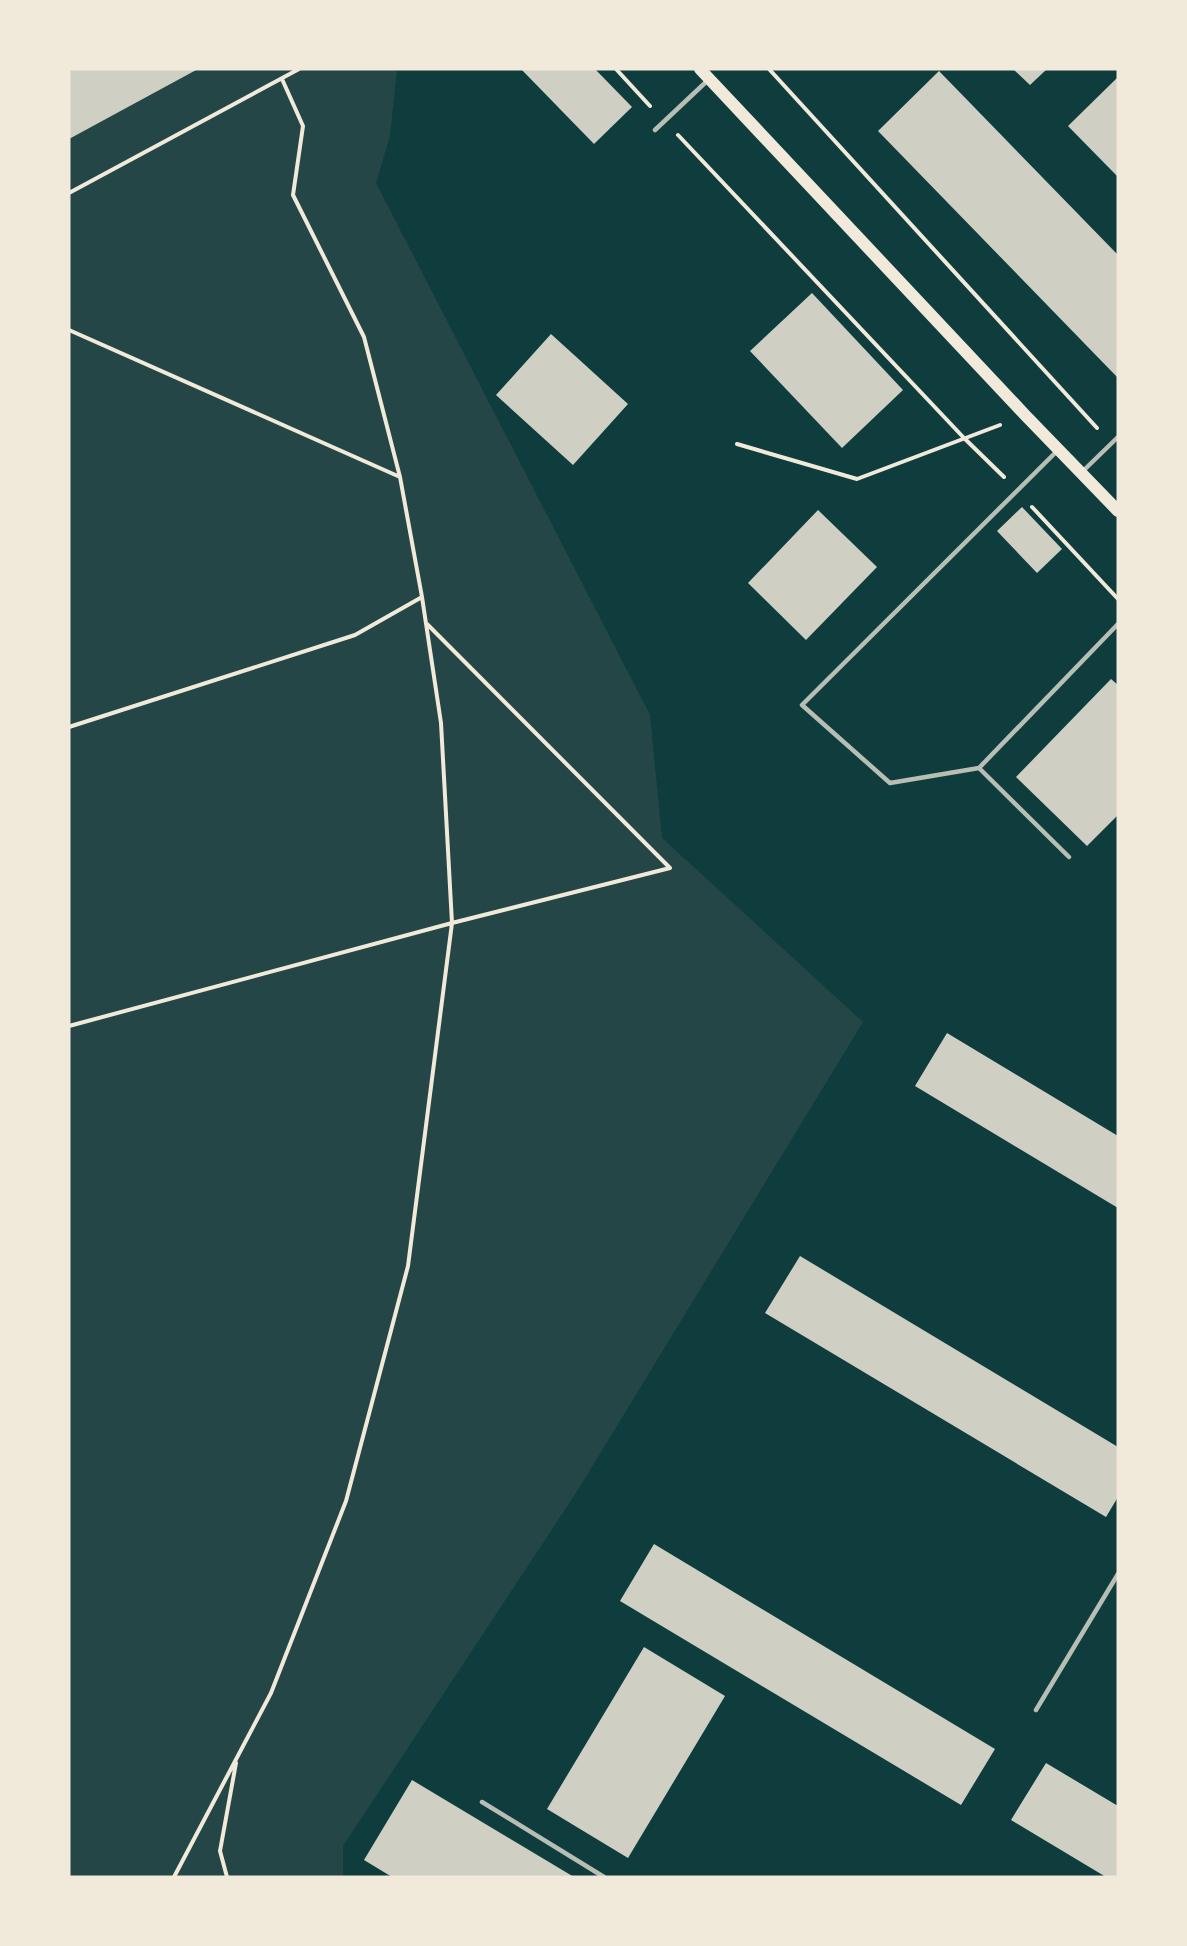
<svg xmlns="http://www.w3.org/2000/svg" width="1187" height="1946" viewBox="0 0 1187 1946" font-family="'Golos Text',sans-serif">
	<rect width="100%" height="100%" fill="#0f3d3e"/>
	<path fill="#244646" d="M69 69H397L390 136 376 183 650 715 662 838 863 1022 576 1493 343 1846V1877H69Z"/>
	<path fill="#cfcfc3" d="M69 69H198L69 139Z
		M521 69H595L632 107 594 144Z
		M1013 69H1047L1030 85Z
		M939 71 1118 255V378L878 131Z
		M1118 77V177L1068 126Z
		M812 293 903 390 842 448 750 351Z
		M551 334 628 404 573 465 496 395Z
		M1022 507 1062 549 1037 573 997 531Z
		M818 510 877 567 806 640 748 583Z
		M1111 679 1118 685V815L1087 846 1016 777Z
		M947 1033 1118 1136V1208L915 1086Z
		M800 1256 1118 1447V1497L1106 1517 765 1313Z
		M654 1544 995 1749 961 1805 620 1601Z
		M644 1647 725 1696 628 1858 547 1809Z
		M1046 1763 1118 1806V1877H1106L1011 1820Z
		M412 1780 574 1877H392L364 1860Z"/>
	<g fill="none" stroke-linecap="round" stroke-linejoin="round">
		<path stroke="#f1e9da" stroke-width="4" d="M616 69 650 106
			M769 69 1097 428
			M678 135 964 438 1004 477
			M69 193 299 69
			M69 330 400 477
			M737 444 857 479 1000 425
			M1032 507 1118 599
			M69 727 355 635 422 597
			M69 1026 452 923 670 868 427 624
			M174 1877 271 1693 346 1501 408 1266 452 923 441 723 422 597 400 477 364 337 293 195 303 126 282 79
			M227 1877 220 1851 236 1763"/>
		<path stroke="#b8beb3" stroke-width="4.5" d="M655 130 707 81
			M1082 472 1118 437
			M979 768 890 783 802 705 1057 451
			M1069 857 979 768 1118 624
			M1036 1710 1118 1574
			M482 1802 604 1877"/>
		<path stroke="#f1e9da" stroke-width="12" d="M700 69 1026 416 1118 511"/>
	</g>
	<rect width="1187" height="1946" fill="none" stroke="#f1e9da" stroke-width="141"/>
</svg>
